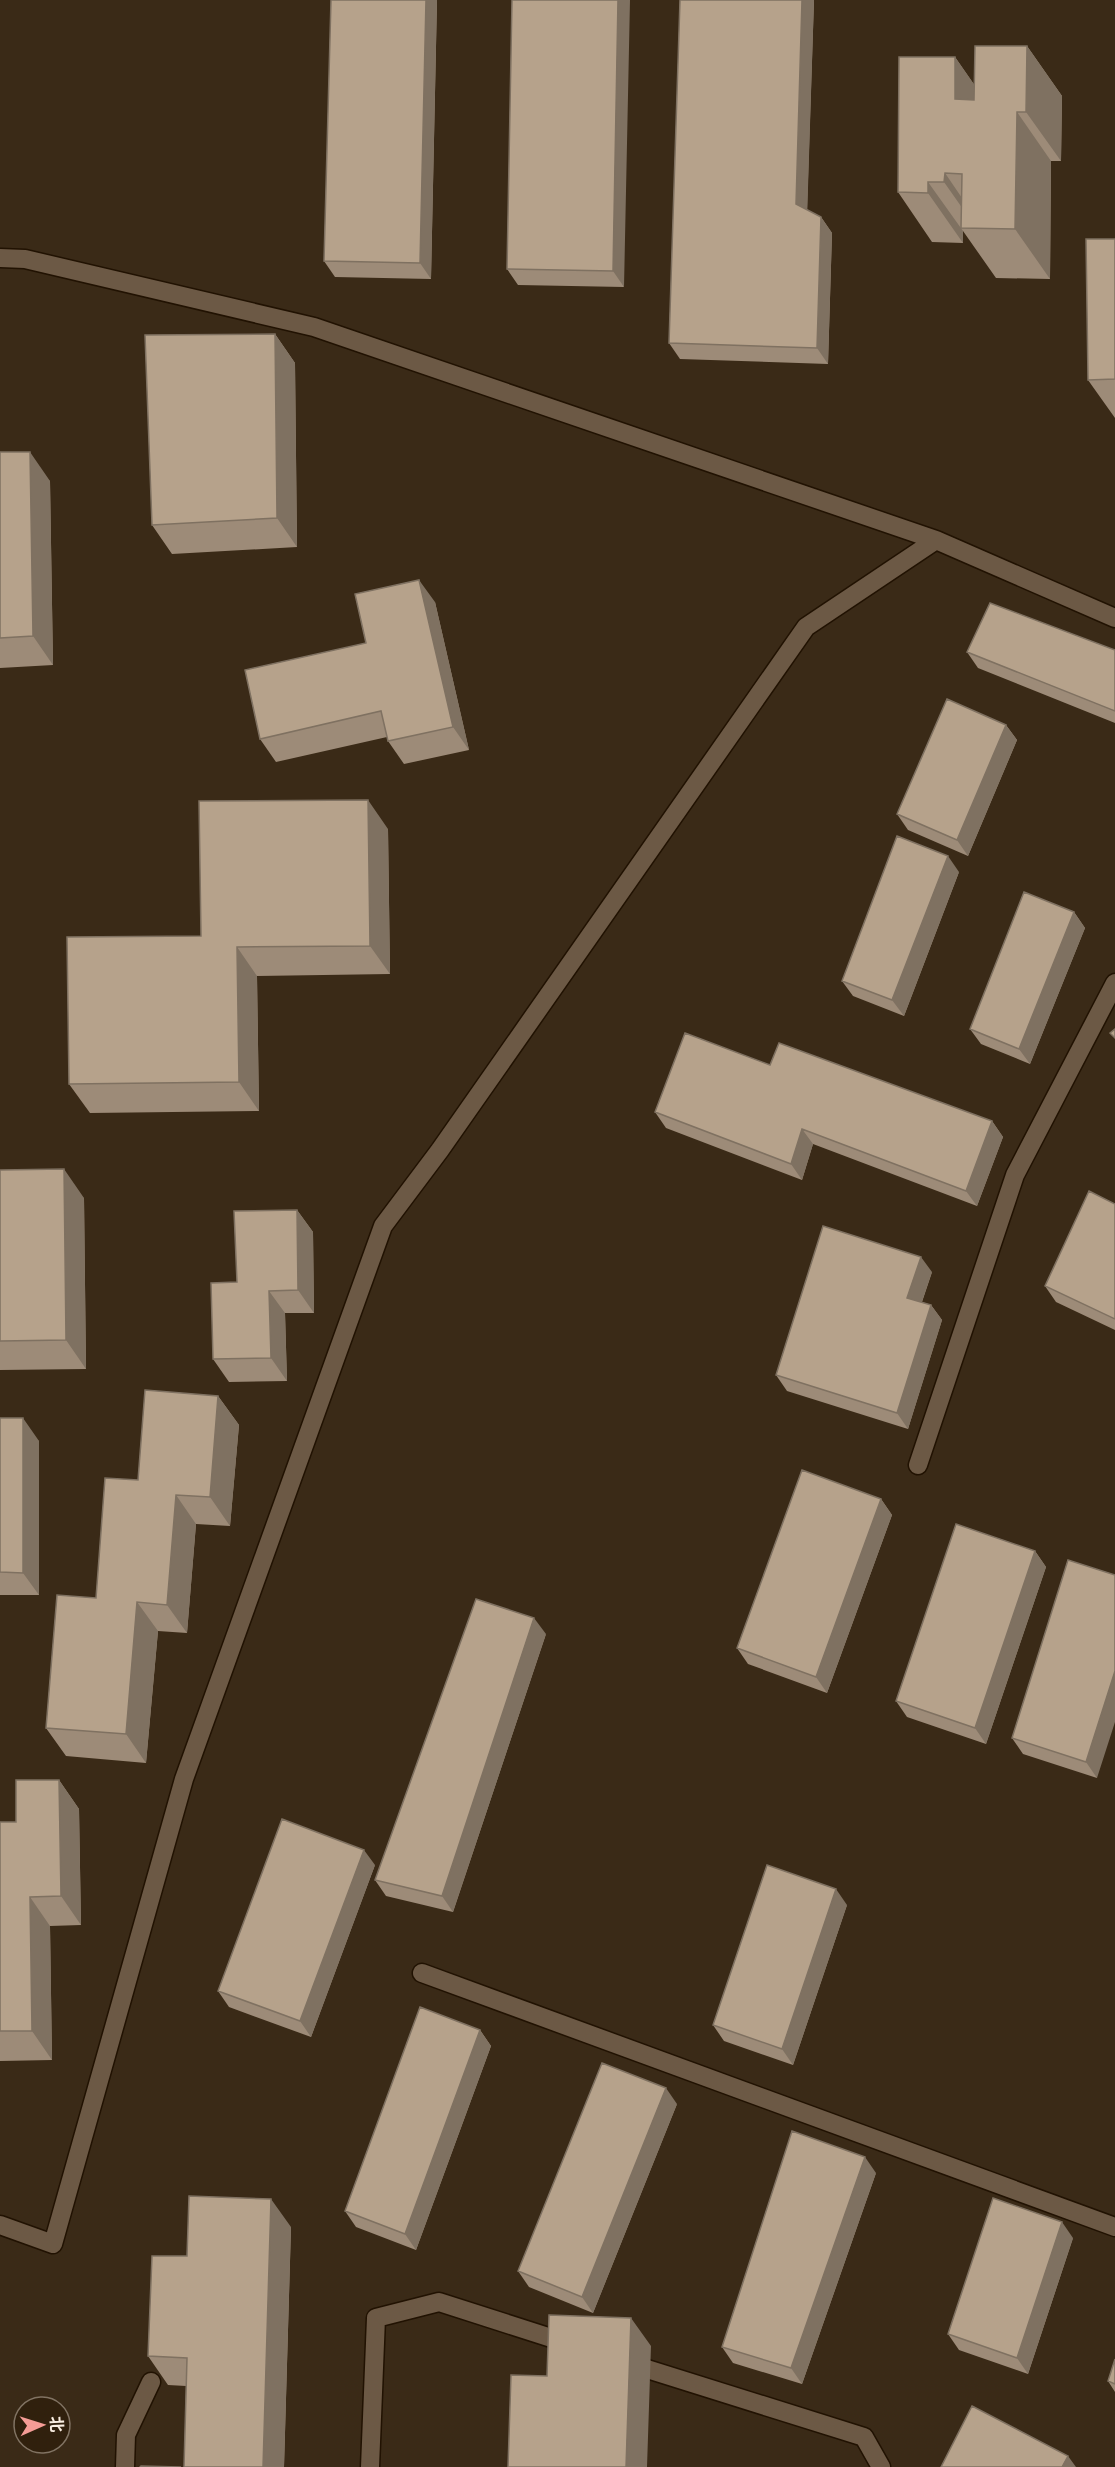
<svg xmlns="http://www.w3.org/2000/svg" width="1115" height="2467" viewBox="0 0 1115 2467" font-family="'Fira Sans Condensed','Noto Sans SC',sans-serif">
	<rect width="100%" height="100%" fill="#3a2a17"/>
	<g fill="none" stroke-linecap="round" stroke-linejoin="round">
		<defs>
			<path id="minor" d="M0 258 25 259 314 327 936 540 1115 618
				M918 1465 1015 1175 1115 983
				M422 1973 1115 2227
				M0 2225 53 2244 184 1779 383 1226 440 1150 806 627 936 540
				M628 2363 864 2437 881 2467
				M125 2467 126 2435 151 2382
				M370 2467 376 2318 439 2302 570 2344"/>
		</defs>
		<use href="#minor" stroke="#211202" stroke-width="21"/>
		<use href="#minor" stroke="#6c5945" stroke-width="18"/>
	</g>
	<path fill="#9d8b78" d="M331 0H437L431 279 335 277 324 261Z
		M512 0 624 287 518 285 507 269Z
		M680 0H814L807 210 821 217 832 233 828 364 680 359 669 343Z
		M1027 46 1062 96 1061 161H1051L1050 279 996 278 963 231V243L932 242 898 192 955 57 975 86Z
		M1115 239V418L1088 380Z
		M275 334 295 363 297 547 172 554 152 525Z
		M0 452 50 481 53 665 0 668Z
		M435 602 469 750 404 764 388 741 387 737 276 762 260 739 366 643Z
		M1115 650V723L978 668 967 652Z
		M1006 725 1017 740 968 856 908 830 897 814Z
		M388 829 390 974 257 976 259 1111 90 1113 69 1084 201 936Z
		M959 872 904 1016 853 996 842 981Z
		M1074 912 1085 928 1030 1064 981 1044 970 1029Z
		M770 1065 992 1121 1003 1137 977 1206 813 1144 802 1180 666 1128 655 1112Z
		M0 1170 84 1198 86 1369 0 1370Z
		M1115 1204V1330L1056 1302 1045 1286Z
		M297 1210 313 1232 314 1313H285L287 1381 229 1382 213 1359 237 1282Z
		M932 1272 922 1302 931 1305 942 1320 908 1429 787 1391 776 1375Z
		M218 1396 239 1425 230 1526 196 1524 187 1633 158 1631 146 1763 66 1756 46 1728 96 1598 138 1480Z
		M0 1418 39 1441V1595H0Z
		M881 1499 892 1515 827 1693 748 1664 737 1648Z
		M1035 1551 1046 1567 986 1744 907 1717 896 1701Z
		M1068 1560 1097 1778 1023 1754 1012 1738Z
		M546 1634 453 1912 386 1896 375 1880Z
		M59 1780 79 1809 81 1925 50 1926 52 2060 0 2061V1822H16Z
		M375 1865 311 2037 229 2007 218 1991Z
		M847 1905 793 2065 724 2041 713 2025Z
		M480 2030 491 2046 416 2250 356 2227 345 2211Z
		M677 2104 593 2313 529 2287 518 2271Z
		M876 2173 802 2384 733 2363 722 2347Z
		M291 2227 284 2467H184L186 2386 168 2385 148 2356 187 2256Z
		M1073 2238 1028 2374 959 2350 948 2334Z
		M1115 2359V2392L1108 2381Z"/>
	<path fill="#7f7161" d="M426 0H437L431 279 420 263Z
		M618 0H630L624 287 613 271Z
		M802 0H814L807 219 796 204Z
		M1027 46 1062 96 1061 161 1026 112Z
		M955 57 990 107 955 99Z
		M1017 112 1051 161 1050 279 1015 229Z
		M945 173 979 223 977 229 944 182Z
		M928 182 963 231V243L928 193Z
		M821 217 832 233 828 364 817 348Z
		M275 334 295 363 297 547 277 518Z
		M30 452 50 481 53 665 33 636Z
		M419 580 435 602 469 750 453 727Z
		M1006 725 1017 740 968 856 957 840Z
		M368 800 388 829 390 974 370 946Z
		M948 856 959 872 904 1016 892 1000Z
		M1074 912 1085 928 1030 1064 1019 1049Z
		M237 947 257 976 259 1111 239 1082Z
		M992 1121 1003 1137 977 1206 966 1191Z
		M802 1129 813 1144 802 1180 791 1164Z
		M64 1169 84 1198 86 1369 66 1340Z
		M297 1210 313 1232 314 1313 298 1290Z
		M921 1257 932 1272 918 1313 907 1298Z
		M269 1291 285 1313 287 1381 271 1358Z
		M931 1305 942 1320 908 1429 897 1413Z
		M218 1396 239 1425 230 1526 210 1497Z
		M23 1418 39 1441V1595L23 1573Z
		M176 1495 196 1524 187 1633 167 1605Z
		M881 1499 892 1515 827 1693 816 1677Z
		M1035 1551 1046 1567 986 1744 975 1728Z
		M137 1602 158 1631 146 1763 126 1734Z
		M534 1618 546 1634 453 1912 442 1896Z
		M1115 1671V1722L1097 1778 1086 1762Z
		M59 1780 79 1809 81 1925 61 1896Z
		M364 1850 375 1865 311 2037 300 2021Z
		M836 1889 847 1905 793 2065 782 2049Z
		M30 1897 50 1926 52 2060 32 2031Z
		M480 2030 491 2046 416 2250 405 2234Z
		M666 2088 677 2104 593 2313 582 2297Z
		M865 2157 876 2173 802 2384 791 2368Z
		M271 2199 291 2227 284 2467H263Z
		M1062 2222 1073 2238 1028 2374 1017 2358Z
		M631 2318 651 2346 647 2467H626Z
		M1068 2456 1076 2467H1062Z"/>
	<path fill="#b6a28b" stroke="#7f7161" stroke-width="1.5" d="M331 0H426L420 263 324 261Z
		M512 0H618L613 271 507 269Z
		M680 0H802L796 204 821 217 817 348 669 343Z
		M975 46H1027L1026 112H1017L1015 229 961 228 962 174 945 173 944 182H928V193L898 192 899 57H955V99L974 100Z
		M1086 239H1115V379L1088 380Z
		M275 334 277 518 152 525 145 335Z
		M0 452H30L33 636 0 638Z
		M419 580 453 727 388 741 381 711 260 739 245 670 366 643 355 594Z
		M990 603 1115 650V711L967 652Z
		M947 699 1006 725 957 840 897 814Z
		M368 800 370 946 237 947 239 1082 69 1084 67 937 201 936 199 801Z
		M897 836 948 856 892 1000 842 981Z
		M1024 892 1074 912 1019 1049 970 1029Z
		M1115 1029V1038L1110 1033Z
		M685 1033 770 1065 779 1043 992 1121 966 1191 802 1129 791 1164 655 1112Z
		M64 1169 66 1340 0 1341V1170Z
		M1089 1191 1115 1204V1319L1045 1286Z
		M297 1210 298 1290 269 1291 271 1358 213 1359 211 1283 237 1282 234 1211Z
		M823 1226 921 1257 907 1298 931 1305 897 1413 776 1375Z
		M145 1390 218 1396 210 1497 176 1495 167 1605 137 1602 126 1734 46 1728 57 1595 96 1598 105 1478 138 1480Z
		M0 1418H23V1573L0 1572Z
		M802 1470 881 1499 816 1677 737 1648Z
		M956 1524 1035 1551 975 1728 896 1701Z
		M1068 1560 1115 1575V1671L1086 1762 1012 1738Z
		M476 1599 534 1618 442 1896 375 1880Z
		M16 1780H59L61 1896 30 1897 32 2031H0V1822H16Z
		M282 1819 364 1850 300 2021 218 1991Z
		M767 1865 836 1889 782 2049 713 2025Z
		M420 2007 480 2030 405 2234 345 2211Z
		M602 2063 666 2088 582 2297 518 2271Z
		M792 2131 865 2157 791 2368 722 2347Z
		M189 2196 271 2199 263 2467H184L187 2358 148 2356 152 2256H187Z
		M993 2198 1062 2222 1017 2358 948 2334Z
		M549 2315 631 2318 626 2467H508L511 2375 547 2376Z
		M1115 2359V2384L1108 2381Z
		M972 2406 1068 2456 1062 2467H941Z
		M141 2466 181 2467H140Z"/>
	<g transform="translate(42 2425) rotate(87)"><circle r="28" fill="#30200d" stroke="#817363" stroke-width="1.5"/>
	<path d="M0-4.5L10 22L0 15L-10 22Z" fill="#f59c96"/>
	<text y="-9" font-size="16" font-weight="bold" text-anchor="middle" fill="#faefe3">北</text>
	</g>
</svg>
